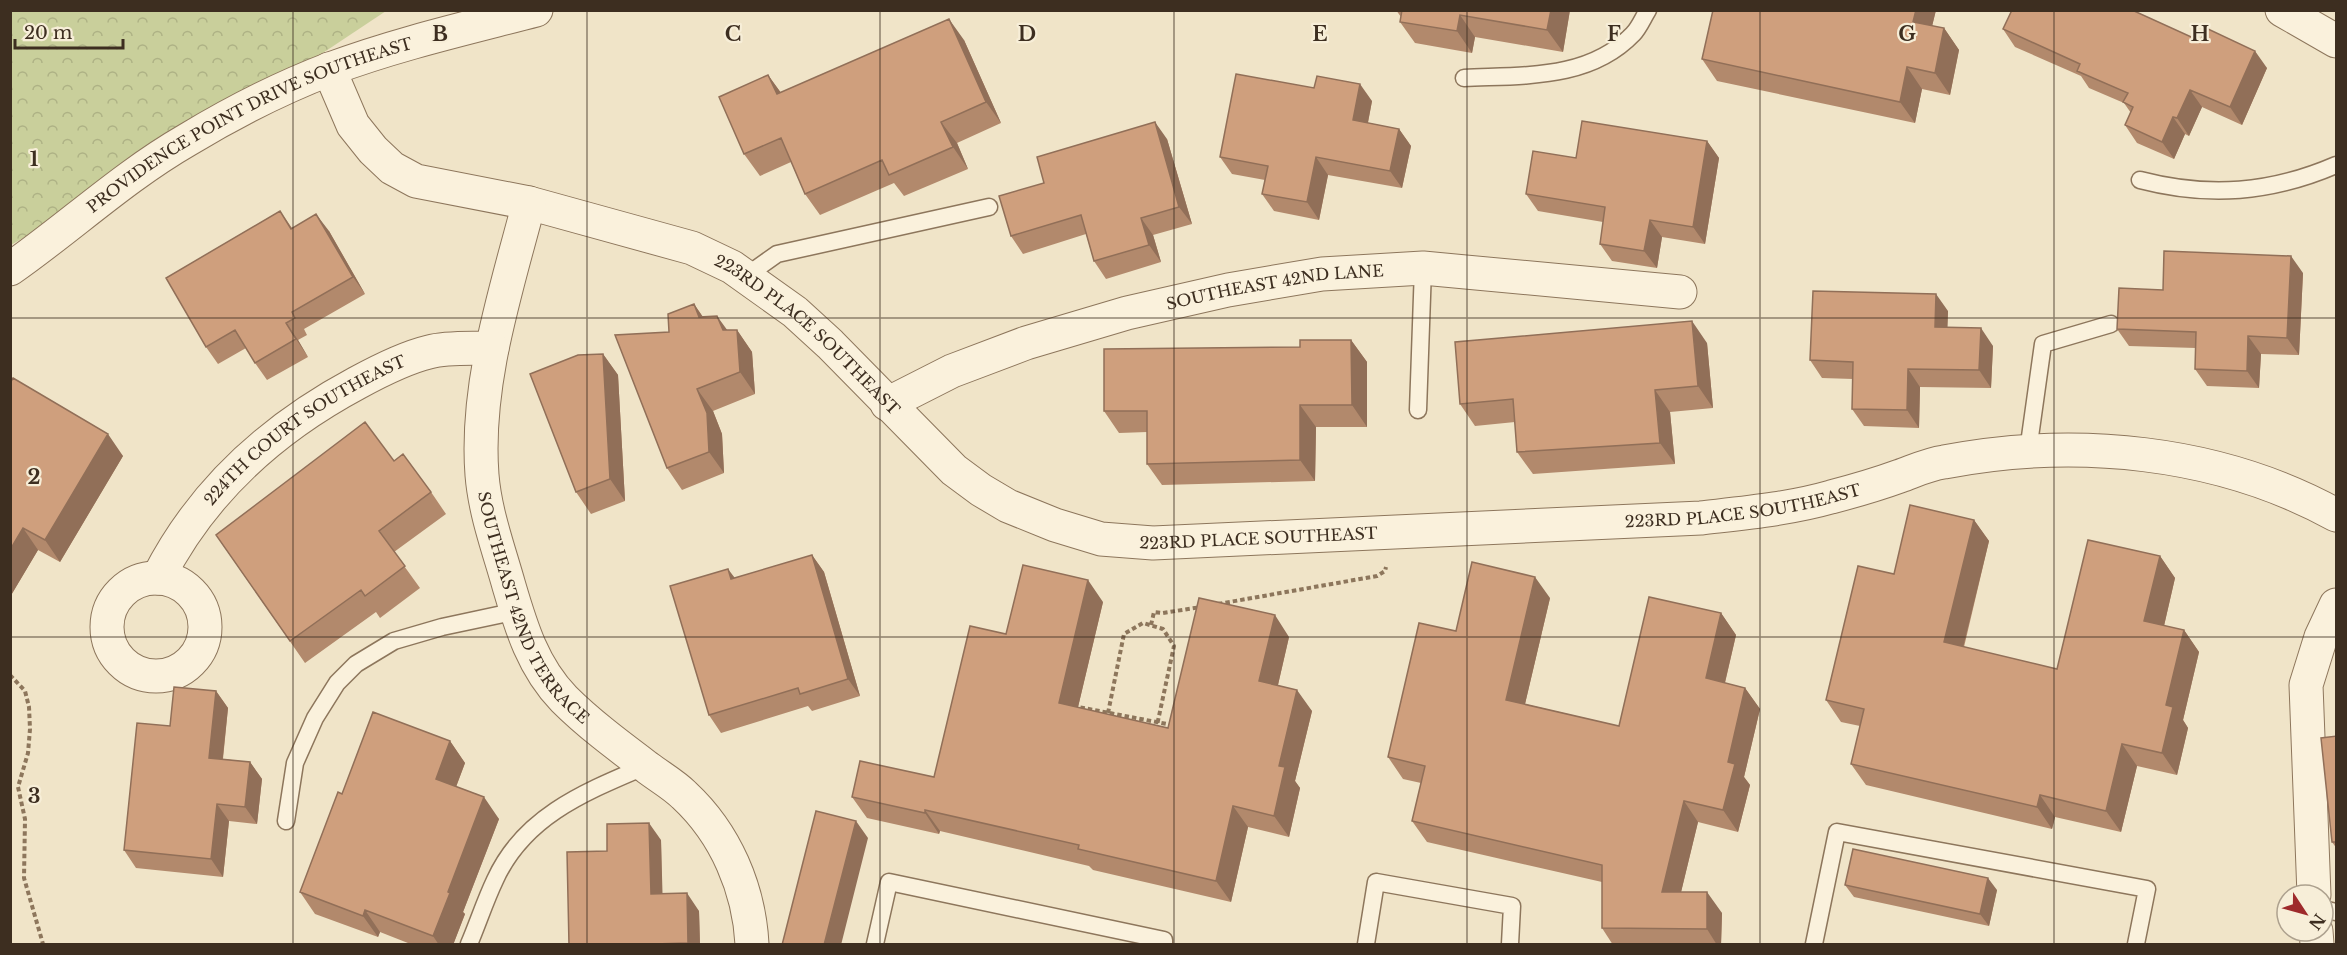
<svg xmlns="http://www.w3.org/2000/svg" width="2347" height="955" viewBox="0 0 2347 955" font-family="'Libre Baskerville',serif">
	<defs>
		<pattern id="forest-crowns" width="20" height="18" patternUnits="userSpaceOnUse" patternTransform="scale(1.5)"><rect width="20" height="18" fill="#c9cf9b"/><path d="M2 6a3 3 0 1 1 6 0M12 15a3 3 0 1 1 6 0" fill="none" stroke="#aeb285"/></pattern>
	</defs>
	<rect width="100%" height="100%" fill="#f0e4c8"/>
	<path fill="url(#forest-crowns)" d="M10 11H386L201 134 11 245Z"/>
	<g fill="none" stroke-linecap="round" stroke-linejoin="round">
		<defs>
			<path id="lane" d="M1464 78C1523 75 1589 80 1633 34 1639 28 1643 18 1648 10
				M2140 180C2209 198 2271 193 2336 165
				M746 276 777 254 989 207
				M1418 410 1423 268
				M2028 451 2043 344 2111 324
				M286 821 295 763 315 718 337 683 356 664 394 641 442 627 517 611
				M2323 909 2336 912
				M469 944C478 923 485 901 495 880 524 816 585 792 646 766
				M875 944 889 882 1164 940V944
				M1366 944 1376 882 1512 906 1510 944
				M1814 944 1837 832 2147 889 2136 944"/>
			<g id="street">
				<path d="M2282 10 2336 41"/>
				<path id="s1" d="M329 69 353 125 373 150 392 168 416 181 529 203 692 248 732 267 795 312 830 344 954 470 981 490 1008 506 1055 525 1101 539 1153 543 1701 518C1744 513 1789 509 1831 497 1854 491 1878 484 1900 476 1914 471 1929 464 1944 462 2075 437 2218 450 2336 515"/>
				<path id="s2" d="M529 203C506 291 475 384 482 475 485 513 499 550 509 586 521 627 533 667 564 699 589 724 620 747 648 768 660 777 674 785 684 795 726 834 749 889 752 944"/>
				<path id="s3" d="M10 269C70 227 123 177 187 140 230 114 283 87 330 69 397 44 467 28 536 10"/>
				<path id="s4" d="M887 404 952 371 1026 343 1127 313 1228 290 1322 274 1423 268 1680 292"/>
				<circle cx="156" cy="627" r="49"/>
				<path id="s5" d="M158 578C202 491 273 428 357 383 379 371 404 358 429 352 448 347 472 349 492 348"/>
				<path d="M2314 895 2306 685 2321 637 2336 605"/>
				<path d="M2316 931 2317 944"/>
			</g>
		</defs>
		<use href="#lane" stroke="#8d765c" stroke-width="19"/>
		<use href="#street" stroke="#8d765c" stroke-width="35"/>
		<path stroke="#8d765c" stroke-width="4" stroke-dasharray="4.5 3" stroke-linecap="butt" d="M1218 604 1377 576 1385 571 1386 567
			M1151 625 1154 612 1163 613 1201 607
			M10 675 25 691 29 707 30 729 28 753 18 787 25 819 24 878 43 944
			M1073 706 1172 725
			M1108 713 1124 634 1143 623 1163 629 1174 646 1156 730"/>
		<use href="#lane" stroke="#faf1dc" stroke-width="16"/>
		<use href="#street" stroke="#faf1dc" stroke-width="33"/>
	</g>
	<path fill="#b2896c" d="M1396 10H1570L1563 52 1475 37 1472 53 1415 43 1400 22 1401 17Z
		M1936 10 1932 26 1944 28 1959 50 1950 95 1922 89 1915 123 1717 81 1702 59Z
		M2003 29 2200 41 2267 68 2242 125 2202 107 2189 136 2185 134 2174 159 2137 143 2125 125 2131 113 2124 103 2089 88 2081 76 2015 47Z
		M964 40 1001 123 957 143 968 169 904 196 894 183 820 215 805 194 791 162 760 176 744 154 768 75 781 93Z
		M1314 88 1372 101 1368 123 1399 129 1411 146 1402 188 1328 175 1319 220 1274 211 1262 194 1265 180 1232 174 1220 157Z
		M1167 139 1192 224 1153 235 1161 262 1106 279 1094 261 1086 234 1023 254 1011 236 1044 183Z
		M1707 141 1719 158 1705 244 1662 237 1657 268 1612 261 1600 244 1603 222 1538 211 1526 194 1576 158Z
		M280 211 292 228 329 231 365 294 304 329 307 335 298 340 308 357 267 380 255 363 246 348 218 364 206 347Z
		M2303 273 2299 355 2261 354 2259 388 2207 386 2195 369 2196 348 2129 346 2117 329 2163 290Z
		M694 304 703 317 727 330H737L752 352 755 394 713 411 722 434 724 473 682 490 667 468 669 332Z
		M1948 311 1947 328 1993 346 1991 388 1920 387 1919 428 1864 426 1852 409 1853 379 1822 378 1810 360Z
		M1351 340 1367 362V427H1316L1315 481 1162 485 1147 464V432L1119 433 1104 411 1300 347Z
		M1707 343 1713 408 1670 412 1675 464 1533 474 1517 452 1515 422 1475 426 1460 404Z
		M603 354 618 375 625 501 591 514 576 492Z
		M10 383 123 456 60 562 38 550 10 597Z
		M394 461 431 492 446 514 394 552 420 588 380 618 376 612 305 663 216 535Z
		M1974 520 1989 541 1964 647 2057 669 2160 556 2175 578 2164 626 2184 630 2199 652 2183 720 2188 728 2177 775 2137 766 2121 832 2055 817 2052 829 1866 785 1851 764 1860 726 1841 722 1826 700 1894 574Z
		M812 555 824 572 860 696 812 711 808 706 721 733 709 715 735 578Z
		M1550 598 1525 704 1619 726 1721 613 1736 635 1725 683 1745 688 1760 709 1744 777 1750 785 1738 832 1698 822 1681 892 1722 913 1721 945H1613L1602 928V882L1427 842 1412 821 1421 783 1403 779 1388 757 1456 631Z
		M1103 602 1078 707 1168 728 1289 637 1278 685 1312 711 1295 781 1300 788 1289 837 1248 827 1231 902 1093 870 1089 866 940 831 939 834 867 818 852 797 934 777 1006 634Z
		M216 691 228 708 223 759 250 762 262 779 257 824 229 821 223 877 136 868 124 850 170 726Z
		M2337 736V849L2332 842Z
		M450 741 465 763 456 787 499 819 463 912 465 914 453 945H413L380 932 378 937 315 914 300 892 342 794Z
		M661 840 662 894 699 911 700 945H569L607 851Z
		M1845 885 1997 890 1989 926 1854 897Z"/>
	<path fill="#916f58" d="M1551 10H1570L1563 52 1547 30Z
		M1916 10H1936L1928 43 1913 22Z
		M1460 15 1475 37 1472 53 1457 31Z
		M949 19 964 40 1001 123 986 102Z
		M1944 28 1959 50 1950 95 1935 73Z
		M2255 51 2267 68 2242 125 2230 107Z
		M1907 67 1922 89 1915 123 1900 102Z
		M768 75 784 97 777 94Z
		M1360 84 1372 101 1365 137 1353 120Z
		M2190 90 2202 107 2189 136 2177 118Z
		M2173 117 2185 134 2174 159 2162 142Z
		M941 122 957 143 968 169 953 147Z
		M1155 122 1167 139 1192 224 1179 207Z
		M1399 129 1411 146 1402 188 1390 171Z
		M1707 141 1719 158 1705 244 1693 227Z
		M1316 157 1328 175 1319 220 1307 202Z
		M316 214 329 231 365 294 353 277Z
		M1141 218 1153 235 1161 262 1149 245Z
		M1650 220 1662 237 1657 268 1644 251Z
		M2291 256 2303 273 2299 355 2287 338Z
		M1936 294 1948 311 1947 344 1935 327Z
		M694 304 709 326 699 317Z
		M717 316 733 338 723 330Z
		M1692 321 1707 343 1713 408 1698 386Z
		M286 323 298 340 308 357 296 339Z
		M1981 328 1993 346 1991 388 1979 370Z
		M737 330 752 352 755 394 740 372Z
		M2248 336 2261 354 2259 388 2247 371Z
		M1351 340 1367 362V427L1352 405Z
		M603 354 618 375 625 501 610 479Z
		M1908 369 1920 387 1919 428 1907 410Z
		M697 389 713 411 722 434 724 473 709 452Z
		M1655 390 1670 412 1675 464 1660 443Z
		M1300 405 1316 427 1315 481 1300 460Z
		M108 434 123 456 60 562 45 540Z
		M1974 520 1989 541 1959 664 1944 642Z
		M23 528 38 550 10 597V550Z
		M812 555 824 572 860 696 848 679Z
		M2160 556 2175 578 2160 643 2144 621Z
		M728 569 741 586 731 579Z
		M1535 577 1550 598 1521 721 1506 700Z
		M1088 580 1103 602 1074 724 1059 703Z
		M1721 613 1736 635 1721 699 1706 678Z
		M1275 615 1289 637 1274 702 1259 681Z
		M2184 630 2199 652 2183 720 2188 728 2177 775 2162 753 2166 705Z
		M1745 688 1760 709 1744 777 1750 785 1738 832 1723 810 1728 762Z
		M1297 690 1312 711 1295 781 1300 788 1289 837 1274 816 1279 766Z
		M216 691 228 708 221 775 209 758Z
		M450 741 465 763 451 800 436 779Z
		M2122 744 2137 766 2121 832 2106 811Z
		M250 762 262 779 257 824 245 807Z
		M2040 795 2055 817 2052 829 2037 807Z
		M484 797 499 819 463 912 465 914 453 945H439L433 936 448 892Z
		M1684 801 1698 822 1676 913 1662 892Z
		M217 804 229 821 223 877 211 859Z
		M1233 806 1248 827 1231 902 1216 881Z
		M925 810 940 831 939 834 925 813Z
		M856 821 868 838 841 945H824Z
		M649 823 661 840 663 911 651 894Z
		M1988 878 1997 890 1989 926 1980 914Z
		M1707 892 1722 913 1721 945H1717L1707 929Z
		M687 893 699 911 700 945H689L688 943Z
		M365 910 380 932 378 937 363 916Z"/>
	<path fill="#cf9f7d" stroke="#916f58" stroke-width="1.5" d="M1402 10H1551L1547 30 1460 15 1457 31 1400 22Z
		M1713 10H1916L1913 22 1944 28 1935 73 1907 67 1900 102 1702 59Z
		M2012 10H2132L2200 41 2206 28 2255 51 2230 107 2190 90 2177 118 2173 117 2162 142 2125 125 2133 107 2123 102 2128 93 2077 71 2080 64 2003 29Z
		M949 19 986 102 941 122 953 147 889 175 882 160 805 194 781 138 744 154 719 97 768 75 777 94Z
		M1236 74 1314 88 1317 76 1360 84 1353 120 1399 129 1390 171 1316 157 1307 202 1262 194 1268 166 1220 157Z
		M1582 121 1707 141 1693 227 1650 220 1644 251 1600 244 1605 207 1526 194 1533 151 1576 158Z
		M1155 122 1179 207 1141 218 1149 245 1094 261 1081 215 1011 236 999 196 1044 183 1037 157Z
		M280 211 291 229 316 214 353 277 292 312 295 318 286 323 296 339 255 363 235 330 206 347 166 278Z
		M2164 251 2291 256 2287 338 2248 336 2247 371 2195 369 2196 332 2117 329 2119 288 2163 290Z
		M1813 291 1936 294 1935 327 1981 328 1979 370 1908 369 1907 410 1852 409 1853 362 1810 360Z
		M694 304 699 317 717 316 723 330H737L740 372 697 389 707 413 709 452 667 468 615 335 669 332 668 314Z
		M1692 321 1698 386 1655 390 1660 443 1517 452 1513 399 1460 404 1455 342Z
		M1300 340H1351L1352 405H1300V460L1147 464V411H1104V349L1300 347Z
		M603 354 610 479 576 492 530 374 578 355Z
		M13 378 108 434 45 540 23 528 10 550V383Z
		M365 422 394 461 403 454 431 492 379 531 405 566 365 596 361 590 290 641 216 535Z
		M1910 505 1974 520 1944 642 2057 669 2088 540 2160 556 2144 621 2184 630 2166 705 2173 707 2162 753 2122 744 2106 811 2040 795 2037 807 1851 764 1864 709 1826 700 1858 566 1894 574Z
		M812 555 848 679 800 694 798 688 709 715 670 586 728 569 731 579Z
		M1472 562 1535 577 1506 700 1619 726 1649 597 1721 613 1706 678 1745 688 1728 762 1735 764 1723 810 1684 801 1662 892H1707V929L1602 928V865L1412 821 1425 766 1388 757 1419 623 1456 631Z
		M1023 565 1088 580 1059 703 1168 728 1199 598 1275 615 1259 681 1297 690 1279 766 1285 767 1274 816 1233 806 1216 881 1078 849 1079 845 925 810V813L852 797 860 761 934 777 970 626 1006 634Z
		M174 687 216 691 209 758 250 762 245 807 217 804 211 859 124 850 137 723 170 726Z
		M373 712 450 741 436 779 484 797 448 892 450 893 433 936 365 910 363 916 300 892 338 792 342 794Z
		M2337 736V842H2332L2321 738Z
		M816 811 856 821 824 945H782Z
		M649 823 651 894 687 893 688 943 654 944V945H569L567 852 607 851V824Z
		M1853 849 1988 878 1980 914 1845 885Z"/>
	<path fill="none" stroke="#3d2e20" stroke-width="1.5" stroke-opacity="0.55" d="M293 10V944M587 10V944M880 10V944M1174 10V944M1467 10V944M1760 10V944M2054 10V944M10 318H2336M10 637H2336"/>
	<g text-anchor="middle" dominant-baseline="central" stroke-width="4.5" stroke-linejoin="round" paint-order="stroke">
		<g font-size="16" fill="#3d2e20" stroke="#f7eed8">
			<text stroke="none"><textPath href="#s3" startOffset="282">PROVIDENCE POINT DRIVE SOUTHEAST</textPath></text>
			<text stroke="none"><textPath href="#s4" startOffset="408">SOUTHEAST 42ND LANE</textPath></text>
			<text stroke="none"><textPath href="#s1" startOffset="576">223RD PLACE SOUTHEAST</textPath></text>
			<text stroke="none"><textPath href="#s5" startOffset="213">224TH COURT SOUTHEAST</textPath></text>
			<text stroke="none"><textPath href="#s1" startOffset="1584">223RD PLACE SOUTHEAST</textPath></text>
			<text stroke="none"><textPath href="#s1" startOffset="1098">223RD PLACE SOUTHEAST</textPath></text>
			<text stroke="none"><textPath href="#s2" startOffset="422">SOUTHEAST 42ND TERRACE</textPath></text>
		</g>
	</g>
	<g font-size="20" text-anchor="middle" font-weight="bold" fill="#3d2e20" stroke="#f7eed8" stroke-width="4.5" stroke-linejoin="round" paint-order="stroke">
		<text x="440" y="41">B</text>
		<text x="733" y="41">C</text>
		<text x="1027" y="41">D</text>
		<text x="1320" y="41">E</text>
		<text x="1614" y="41">F</text>
		<text x="1907" y="41">G</text>
		<text x="2200" y="41">H</text>
		<text x="34" y="166">1</text>
		<text x="34" y="484">2</text>
		<text x="34" y="803">3</text>
	</g>
	<rect width="2347" height="955" fill="none" stroke="#3d2e20" stroke-width="24"/>
	<g transform="translate(2305 913) rotate(126)"><circle r="28" fill="#f7eed8" stroke="#ada18e" stroke-width="1.5"/>
	<path d="M0-4.5L10 22L0 15L-10 22Z" fill="#9e2a2b"/>
	<text y="-9" font-size="16" font-weight="bold" text-anchor="middle" fill="#3d2e20">N</text>
	</g>
	<path d="M15 39v9h108v-9" fill="none" stroke="#3d2e20" stroke-width="3"/>
	<text x="24" y="39" font-size="18" fill="#3d2e20" stroke="#f7eed8" stroke-width="4.5" paint-order="stroke">20 m</text>
</svg>
